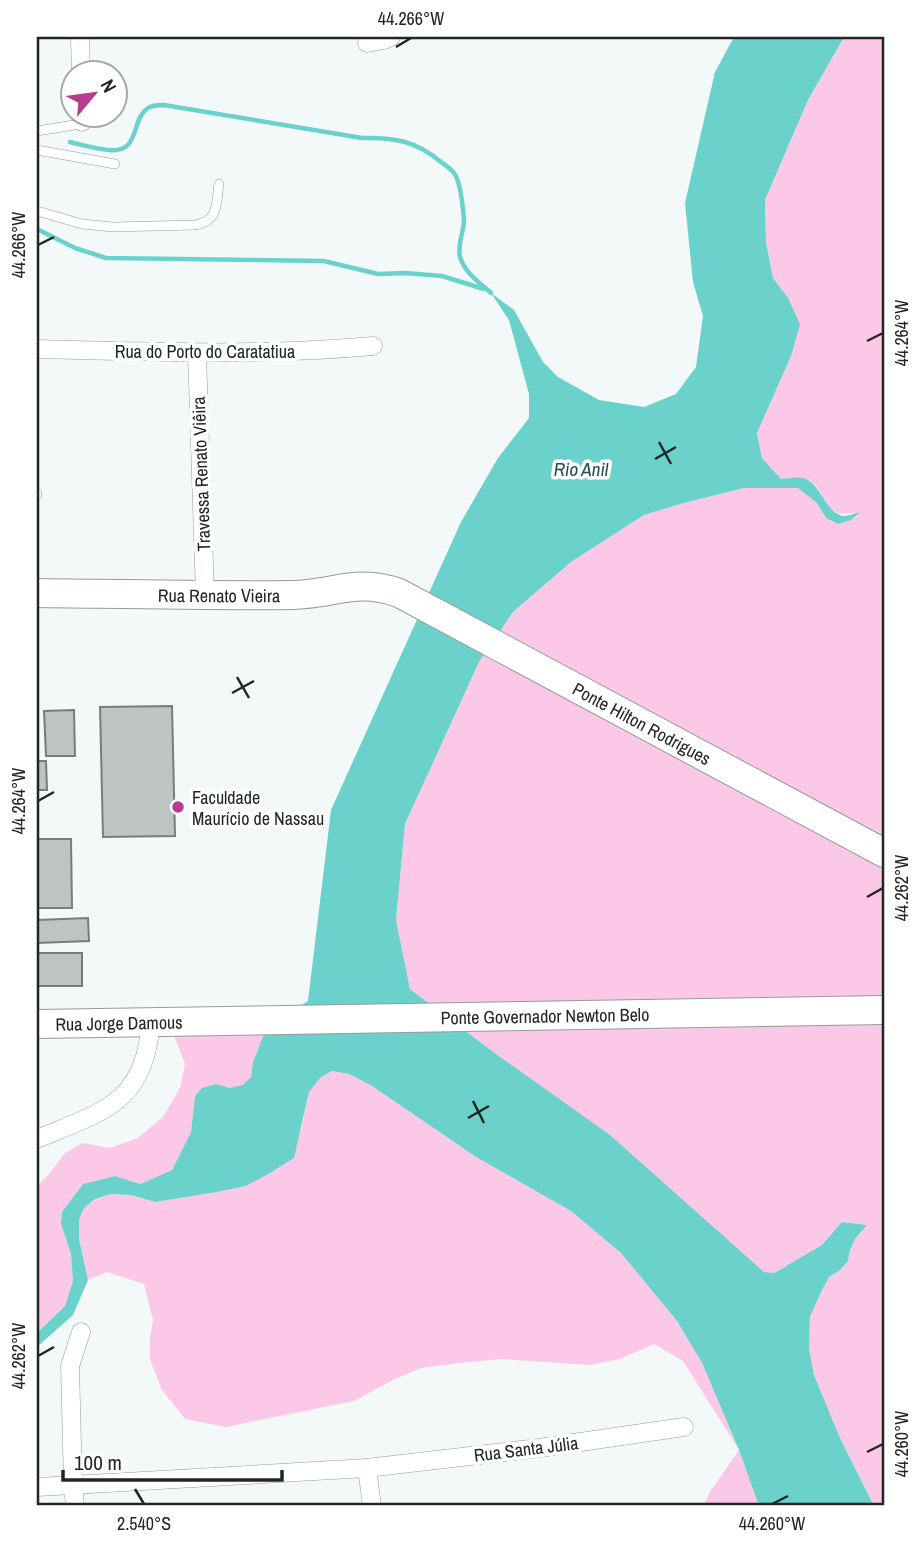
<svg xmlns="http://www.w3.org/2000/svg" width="921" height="1543" viewBox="0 0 921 1543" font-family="'Archivo Narrow',sans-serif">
	<rect width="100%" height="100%" fill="#f2f9f8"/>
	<path fill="#fcc8e7" d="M844 37H884V1506H874L840 1438 814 1375 809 1348 810 1317 822 1290 829 1277 840 1270 848 1261 850 1250 855 1239 867 1225 842 1222 823 1245 773 1273 764 1272 496 1054 410 989 396 920 405 824 479 662 513 612 571 562 644 515 684 503 744 488H799L817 503 826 518 838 524 858 512C817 523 831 485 803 478 796 476 787 478 781 479L762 458 757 433 791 356 788 298 773 278 766 242 765 200 808 100Z
		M171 1027 266 1029 253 1062 251 1077 243 1086 231 1088 215 1084 195 1096 191 1132 172 1170 140 1184 115 1176 83 1184 62 1212 61 1224 71 1254 73 1281 65 1306 37 1333V1186L50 1173 65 1153 82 1143 110 1148 138 1138 163 1117 180 1088 185 1064Z
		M332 1071 349 1074 372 1086 476 1157 571 1211 621 1253 677 1321 702 1363 739 1450 759 1506H703L710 1492 739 1450 683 1361 654 1344 620 1359 590 1365 502 1359 459 1363 421 1368 393 1380 354 1401 226 1427 185 1419 162 1390 150 1359V1338L153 1320 144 1284 107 1272 88 1280 79 1239V1220L84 1208 95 1199 111 1194 131 1195 155 1202 217 1192 246 1186 301 1131 309 1092 321 1077Z"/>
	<path fill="#6bd2cb" d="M734 37H844L808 100 765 200 766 242 773 278 788 298 800 324 791 356 757 433 762 458 781 479C788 478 797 476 803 478 822 483 825 514 844 516 848 516 856 513 860 512L851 520 838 524 826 518 817 503 798 488H744L684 503 644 515 571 562 513 612 479 662 405 824 396 920 410 989 496 1054 610 1135 764 1272 774 1273 822 1245 842 1222 867 1225 855 1239 850 1250 848 1261 840 1270 829 1277 822 1290 810 1317 809 1348 814 1375 840 1438 874 1506H759L739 1450 702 1363 677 1321 621 1253 571 1211 476 1157 372 1086 349 1074 332 1071 321 1077 309 1092 294 1158 270 1173 246 1186 217 1192 155 1202 131 1195 111 1194 95 1199 84 1208 79 1220V1239L88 1280 73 1315 37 1347V1333L65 1306 73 1281 71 1254 61 1224 62 1212 83 1184 115 1176 140 1184 172 1170 191 1132 195 1096 202 1088 216 1084 230 1088 243 1085 251 1077 253 1062 266 1029 308 1001 331 810 461 522 498 458 529 418V394L509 320 491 293 514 310 543 362 558 377 599 400 644 407 676 394 696 367 703 316 693 282 685 203 715 72Z"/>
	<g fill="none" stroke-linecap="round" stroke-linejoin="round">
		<path stroke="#6bd2cb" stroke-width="4.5" d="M70 142C83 145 96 149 109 150 141 153 130 120 148 108 152 105 159 105 164 105L362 138C394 137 416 141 441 162 445 165 451 169 454 173 461 182 463 208 464 220 464 232 457 244 460 257 465 273 479 282 491 293
			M37 229 75 248 106 258 324 261 378 274 405 273 442 276 484 289"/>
	</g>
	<path fill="#bdc4c3" stroke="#767d7c" stroke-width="2" d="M172 706 175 836 103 837 100 707Z
		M74 710 75 756H46L44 711Z
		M37 761H46L47 790H37Z
		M37 839H71L72 908H37Z
		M88 918 89 941 37 943V920Z
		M37 953H82V986H37Z"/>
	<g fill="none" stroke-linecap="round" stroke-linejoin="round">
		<defs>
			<path id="service" d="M37 131 74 125 82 122
				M37 150 115 164
				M37 211 82 224 113 227 195 225C219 221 216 204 219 184
				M37 495V493"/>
			<path id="minor" d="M80 37 81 74
				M367 43 384 40 391 37
				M82 116V122
				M37 349C149 352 261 356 373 346
				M197 353 205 595
				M37 1139C103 1111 144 1105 151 1022
				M367 1468 372 1506
				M37 1487 367 1468 539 1448 684 1427
				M75 1506 73 1484 70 1366 81 1332"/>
			<g id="primary">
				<path id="s1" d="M37 593C122 594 208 596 293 595 334 594 357 578 399 593L884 853"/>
				<path id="s2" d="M37 1024 884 1010"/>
			</g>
		</defs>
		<use href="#service" stroke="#959b9b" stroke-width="10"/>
		<use href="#minor" stroke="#959b9b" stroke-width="19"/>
		<use href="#primary" stroke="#959b9b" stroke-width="30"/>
		<use href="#service" stroke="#fff" stroke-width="9"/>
		<use href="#minor" stroke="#fff" stroke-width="18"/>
		<use href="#primary" stroke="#fff" stroke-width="28"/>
	</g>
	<path fill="none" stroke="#222524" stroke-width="2.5" d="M396 47 411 38M38 245 54 237M867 341 883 333M659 442 671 464M655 459 676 447M237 677 249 698M232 693 254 681M38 801 54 792M867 897 883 888M473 1101 484 1123M468 1118 489 1106M38 1356 54 1347M867 1452 883 1444M135 1489 144 1504M772 1504 788 1496"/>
	<circle fill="#b63c8f" stroke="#fff" stroke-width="2.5" cx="178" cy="807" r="7"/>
	<g text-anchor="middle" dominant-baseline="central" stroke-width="7" stroke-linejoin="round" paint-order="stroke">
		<g font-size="18" fill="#222524" stroke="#fff">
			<text x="205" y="351">Rua do Porto do Caratatiua</text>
			<text transform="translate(201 474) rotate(-92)">Travessa Renato Viêira</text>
			<text stroke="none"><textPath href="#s1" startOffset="182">Rua Renato Vieira</textPath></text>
			<text stroke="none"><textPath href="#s1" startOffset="639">Ponte Hilton Rodrigues</textPath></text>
			<text stroke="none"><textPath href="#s2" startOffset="508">Ponte Governador Newton Belo</textPath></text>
			<text stroke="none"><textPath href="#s2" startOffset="82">Rua Jorge Damous</textPath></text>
			<text transform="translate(526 1449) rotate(-7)">Rua Santa Júlia</text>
		</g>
		<g font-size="18" fill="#222524" stroke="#fff" text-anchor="start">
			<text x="192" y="797">Faculdade<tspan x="192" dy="21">Maurício de Nassau</tspan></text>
		</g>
		<g font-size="19" font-style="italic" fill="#204e4b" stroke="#fff">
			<text x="581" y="469">Rio Anil</text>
		</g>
	</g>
	<rect width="921" height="1543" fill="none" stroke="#ffffff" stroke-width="77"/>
	<g transform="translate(94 94) rotate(61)"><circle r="33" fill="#ffffff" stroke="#a7a8a7" stroke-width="2"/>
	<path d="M0-5L12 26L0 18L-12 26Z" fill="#b63c8f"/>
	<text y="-10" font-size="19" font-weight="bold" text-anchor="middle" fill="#222524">N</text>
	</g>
	<path d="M63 1470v10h219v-10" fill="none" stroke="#222524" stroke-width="3.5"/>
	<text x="74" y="1470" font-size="21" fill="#222524" stroke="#ffffff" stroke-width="5" paint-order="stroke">100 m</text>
	<rect x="38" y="38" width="845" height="1466" fill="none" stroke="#222524" stroke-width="2.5"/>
	<g font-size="18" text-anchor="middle" fill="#222524">
		<text x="411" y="25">44.266°W</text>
		<text transform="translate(19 245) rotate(-90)" y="6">44.266°W</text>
		<text transform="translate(902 333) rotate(-90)" y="6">44.264°W</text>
		<text transform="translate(19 801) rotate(-90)" y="6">44.264°W</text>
		<text transform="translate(902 888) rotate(-90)" y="6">44.262°W</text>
		<text transform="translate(19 1356) rotate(-90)" y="6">44.262°W</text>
		<text transform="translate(902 1444) rotate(-90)" y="6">44.260°W</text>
		<text x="144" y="1530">2.540°S</text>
		<text x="772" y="1530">44.260°W</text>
	</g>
</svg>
